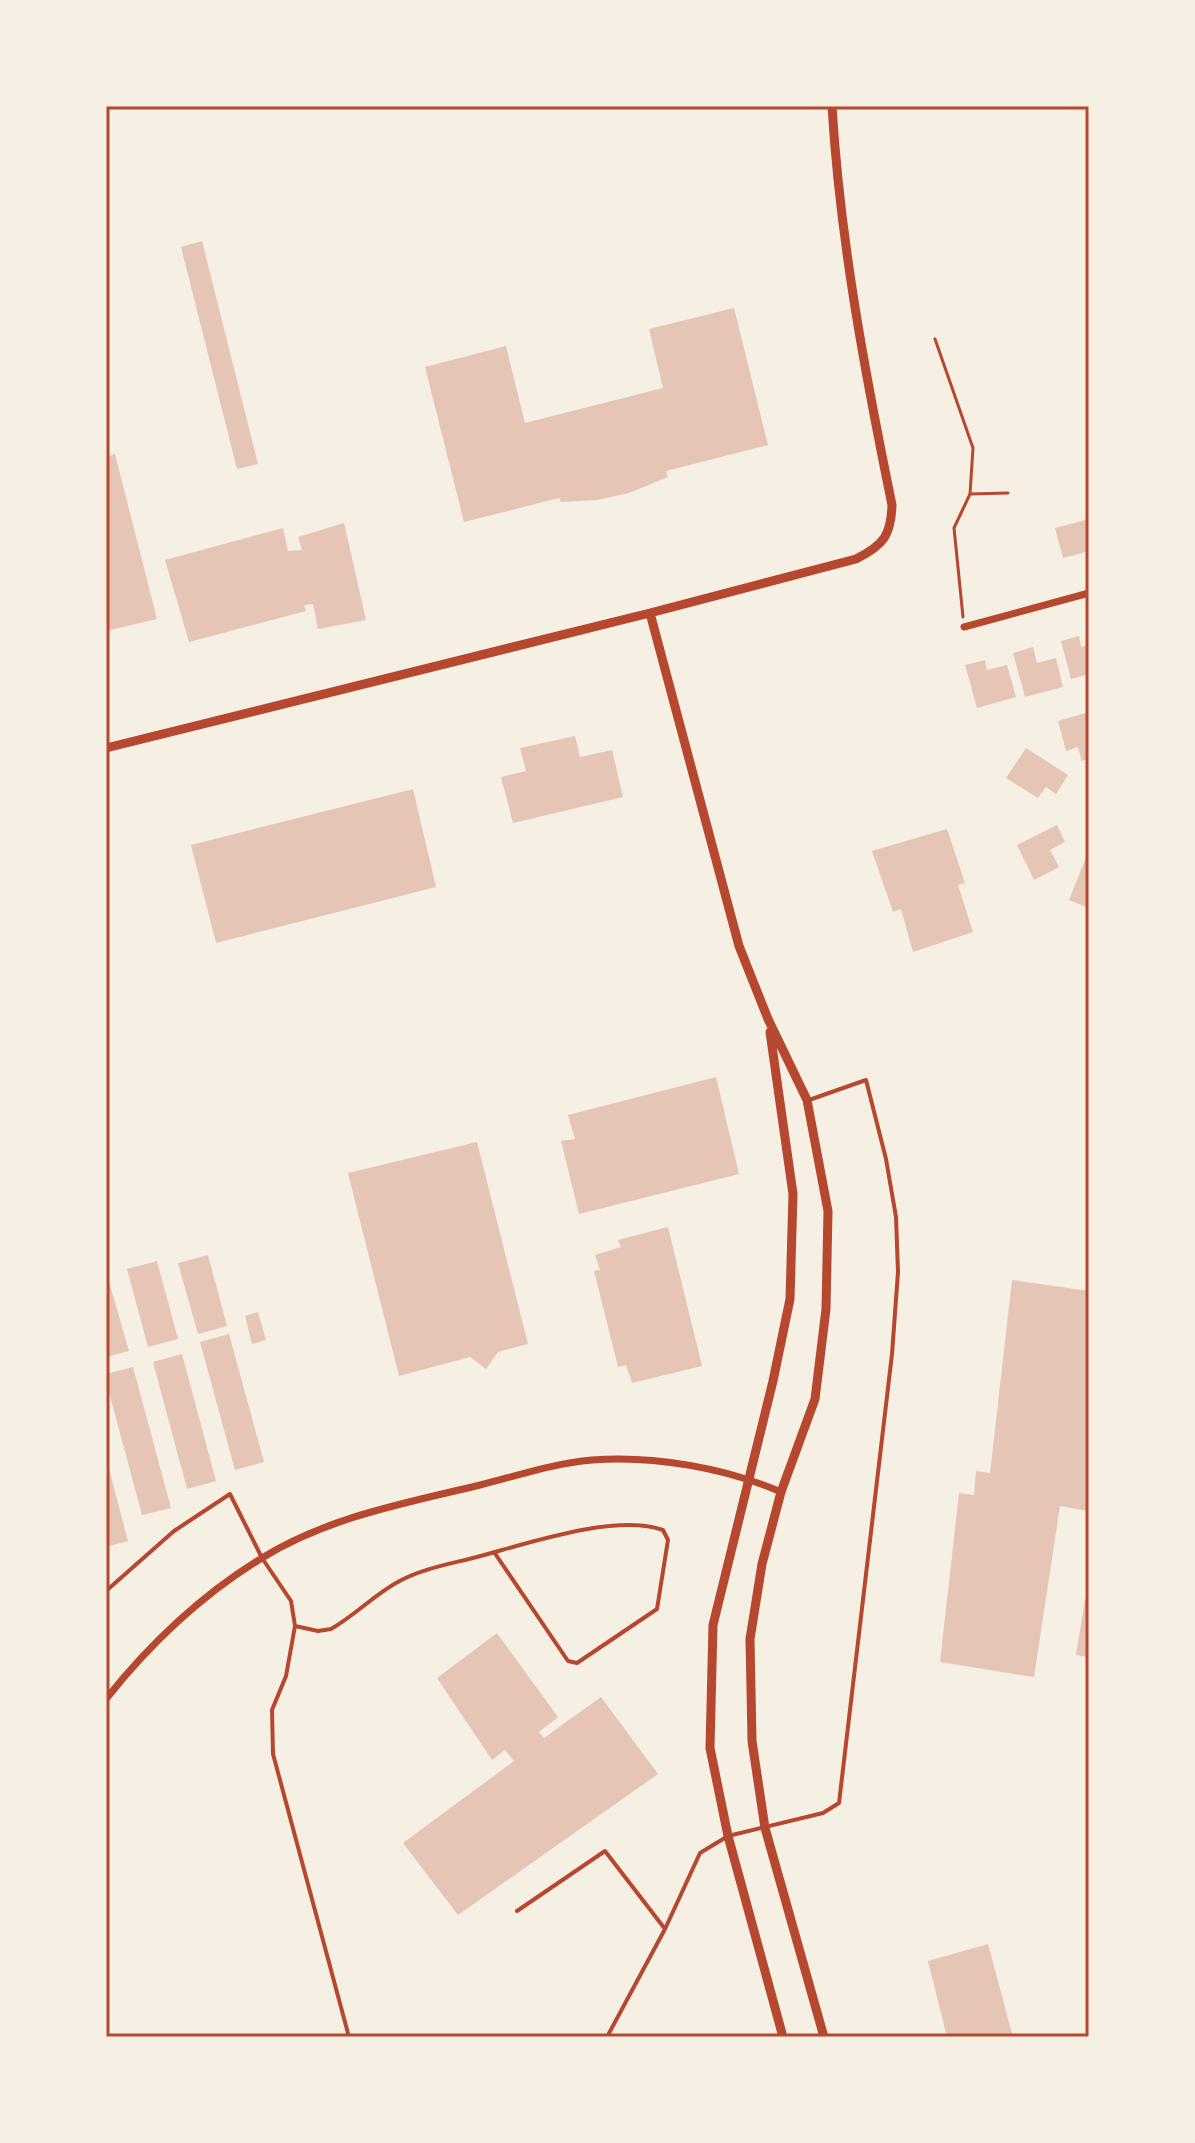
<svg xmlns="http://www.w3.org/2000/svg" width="1195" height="2143" viewBox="0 0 1195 2143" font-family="Inter,sans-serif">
	<rect width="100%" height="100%" fill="#f6efe4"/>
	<path fill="#e6c5b7" d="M202 241 258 464 237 469 181 247Z
		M734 308 768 445 666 471 668 477 629 493 597 500 561 502 559 498 464 522 425 367 506 346 525 423 663 388 649 329Z
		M115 454 157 619 106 631V457Z
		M1089 519V551L1063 558 1055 528Z
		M344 523 366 620 318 629 313 604 304 605 306 611 189 642 165 560 283 528 288 551 302 550 298 537Z
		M1079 636 1081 647 1089 645V674L1071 679 1061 641Z
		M1033 647 1037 663 1056 658 1063 687 1025 697 1013 653Z
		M985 660 987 670 1007 665 1016 697 977 708 965 665Z
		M1089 712V759L1082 761 1078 747 1066 751 1058 721Z
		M575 736 580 757 612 750 623 797 513 823 501 777 526 771 520 748Z
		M1026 748 1068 775 1056 794 1046 787 1038 798 1006 778Z
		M413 789 436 887 216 943 191 845Z
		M1057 825 1065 842 1050 850 1059 867 1034 880 1017 845Z
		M947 829 965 883 958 885 973 932 913 952 901 909 893 912 872 851Z
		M1085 860 1089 862V908L1069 900Z
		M716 1077 739 1174 579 1214 561 1141 575 1139 568 1115Z
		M477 1142 528 1344 498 1352 486 1369 470 1357 399 1376 348 1173Z
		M668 1227 702 1366 632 1383 626 1365 618 1367 594 1271 600 1270 595 1255 621 1247 618 1240Z
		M208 1255 227 1326 198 1334 178 1263Z
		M157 1261 178 1339 148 1347 127 1269Z
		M106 1271 129 1351 106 1357Z
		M1012 1280 1089 1291 1088 1511 1060 1506 1034 1677 940 1662 959 1493 974 1495 976 1471 990 1473Z
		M258 1312 266 1340 252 1344 245 1316Z
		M229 1334 264 1462 235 1470 200 1342Z
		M182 1354 216 1481 187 1489 153 1362Z
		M133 1367 171 1508 142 1515 106 1381V1374Z
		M107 1461 128 1541 106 1547V1462Z
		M1085 1599H1089V1657L1076 1655Z
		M497 1633 558 1717 539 1732 544 1738 601 1697 658 1774 458 1915 403 1843 514 1761 505 1750 492 1760 437 1678Z
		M988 1944 1013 2037H947L928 1961Z"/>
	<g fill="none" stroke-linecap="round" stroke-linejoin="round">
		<path stroke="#b5482f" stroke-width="3" d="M935 339 973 448 970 494 954 528 963 617
			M970 494 1008 493"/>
		<path stroke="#b5482f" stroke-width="4" d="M106 1591 174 1531 230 1494 262 1558 291 1601 295 1626 286 1676 272 1710 273 1754 349 2037
			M295 1626 318 1631 331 1629C354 1616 373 1596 396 1583 420 1569 450 1564 477 1557 526 1544 615 1513 663 1530L668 1540 657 1609 577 1663 568 1661 494 1552
			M517 1911 605 1851 665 1929
			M607 2037 665 1929 700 1853 728 1836 823 1813 839 1803 892 1354 898 1272 896 1217 886 1159 866 1080 809 1100"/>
		<path stroke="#b5482f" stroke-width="7" d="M964 627 1089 593
			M106 1699C149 1645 203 1594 262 1558 328 1517 406 1503 480 1485 516 1476 555 1463 592 1460 652 1455 726 1468 781 1492"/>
		<path stroke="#b5482f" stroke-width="9" d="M650 613 739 946 768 1019 807 1100 828 1211 826 1309 815 1399 781 1492 762 1564 750 1639 752 1741 765 1828 824 2037
			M106 748 650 613 856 559C884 545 891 535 892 505 865 373 840 240 832 106
			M770 1032 793 1194 790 1299 773 1381 713 1625 710 1748 728 1836 783 2037"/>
	</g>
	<rect width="1195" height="2143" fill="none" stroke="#f6efe4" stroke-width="216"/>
	<rect x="108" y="108" width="979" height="1927" fill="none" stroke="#b5482f" stroke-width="3"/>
</svg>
